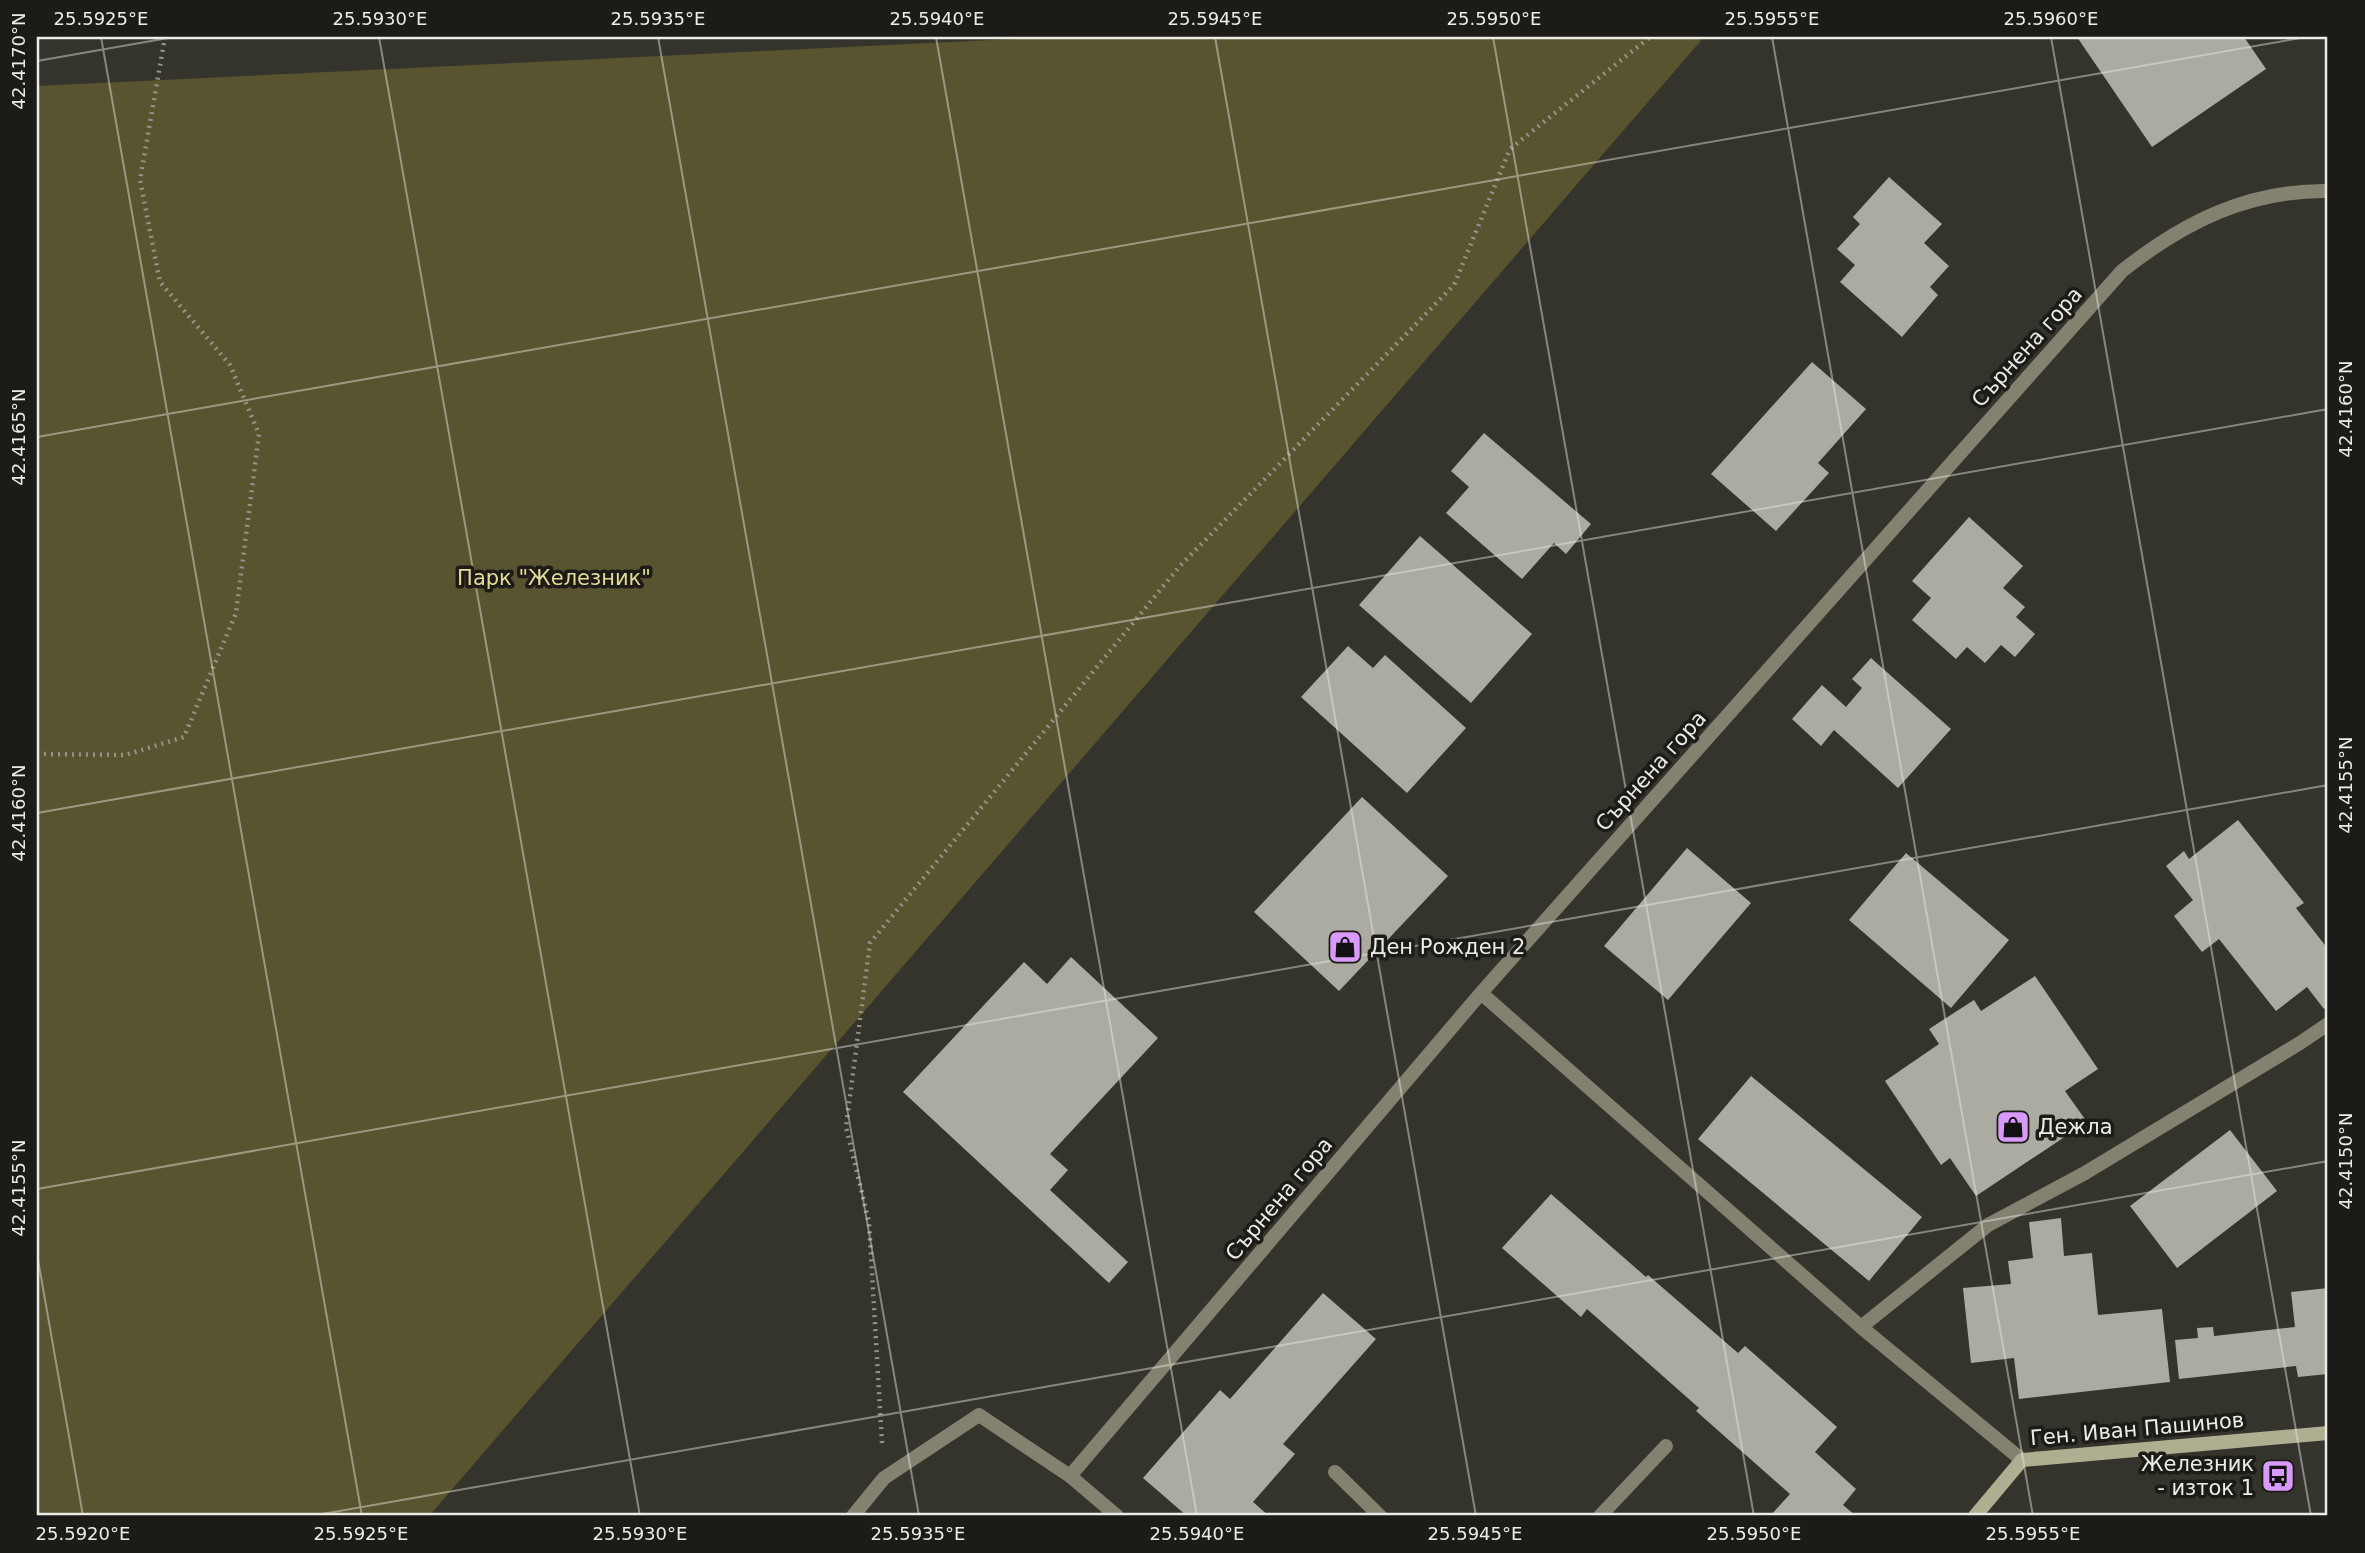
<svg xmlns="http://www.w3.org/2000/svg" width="2365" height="1553" viewBox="0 0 2365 1553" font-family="'DejaVu Sans',sans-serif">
	<rect width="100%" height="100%" fill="#34342c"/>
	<path fill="#58542f" d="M1053 37H1704L429 1516H37V86Z"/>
	<path fill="#ababa1" d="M2077 37H2244L2266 69 2152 147Z
		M1889 177 1942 224 1924 243 1949 266 1930 287 1938 295 1902 337 1840 282 1855 265 1837 249 1860 224 1853 217Z
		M1812 362 1866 409 1818 463 1829 473 1776 531 1711 474Z
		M1484 433 1591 524 1566 554 1554 543 1522 579 1446 513 1469 487 1451 471Z
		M1969 517 2023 566 2003 588 2025 607 2016 617 2035 634 2015 657 2001 645 1985 663 1967 647 1956 659 1912 620 1931 598 1912 581Z
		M1420 536 1532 634 1471 703 1359 605Z
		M1348 646 1373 668 1385 655 1466 728 1407 793 1301 697Z
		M1871 658 1951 729 1898 788 1834 730 1821 746 1792 719 1822 685 1846 707 1862 688 1852 679Z
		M1362 797 1448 876 1339 991 1254 912Z
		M2238 820 2304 903 2296 908 2328 949V1005L2324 1009 2307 987 2276 1011 2219 939 2202 952 2174 916 2193 900 2166 866 2184 851 2189 859Z
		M1687 848 1751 903 1668 1000 1604 946Z
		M1906 853 2009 940 1951 1008 1849 920Z
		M1071 957 1158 1038 1050 1154 1068 1170 1050 1190 1128 1262 1109 1283 903 1092 1024 962 1047 984Z
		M2035 976 2098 1069 2065 1091 2087 1122 1976 1196 1950 1158 1941 1165 1885 1081 1939 1044 1929 1029 1974 1000 1981 1011Z
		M1751 1076 1922 1217 1869 1281 1698 1139Z
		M2230 1130 2277 1191 2177 1268 2130 1206Z
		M1551 1194 1646 1277 1648 1275 1738 1353 1745 1346 1837 1427 1815 1452 1856 1489 1843 1505 1856 1516H1770L1790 1494 1696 1411 1699 1408 1587 1309 1581 1317 1502 1248Z
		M2061 1218 2064 1256 2092 1253 2098 1315 2162 1309 2170 1382 2019 1399 2014 1358 1971 1363 1963 1288 2011 1284 2008 1261 2033 1258 2029 1222Z
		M2328 1288V1374L2298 1377 2296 1366 2179 1379 2175 1340 2198 1338 2197 1328 2213 1327 2214 1336 2295 1327 2291 1292Z
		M1323 1293 1376 1339 1283 1444 1295 1454 1253 1502 1269 1516H1187L1143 1478 1220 1390 1230 1399Z"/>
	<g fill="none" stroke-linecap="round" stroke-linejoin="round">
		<path stroke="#93938c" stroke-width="4.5" stroke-dasharray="2 5" stroke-linecap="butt" d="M37 754 125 755 184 737 236 613 259 434 230 365 160 282 140 180 165 37
			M882 1443 869 1222 846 1127 870 943 1179 567 1454 285 1510 149 1650 37"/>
		<path stroke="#838270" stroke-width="14" d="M1335 1472 1380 1516
			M1600 1516 1666 1446"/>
		<path stroke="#838270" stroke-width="14" d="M1481 993 1861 1327 2022 1460
			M1861 1327 1988 1225 2085 1173 2300 1043 2328 1024
			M1070 1476 1481 993 2122 271C2184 222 2248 190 2328 191
			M853 1516 884 1478 979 1415 1070 1476 1117 1516"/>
		<path stroke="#b0ae91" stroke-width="14" d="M1975 1516 2022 1460 2328 1433"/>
	</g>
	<path fill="none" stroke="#ecece7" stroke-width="2" stroke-opacity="0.45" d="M101 37 362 1516M379 37 640 1516M658 37 919 1516M936 37 1197 1516M1215 37 1476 1516M1493 37 1754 1516M1772 37 2033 1516M2051 37 2311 1516M37 61 174 37M37 437 2306 37M37 813 2328 409M37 1189 2328 785M37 1254 83 1516M311 1516 2328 1161"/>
	<defs>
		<symbol id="shop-square" viewBox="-11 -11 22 22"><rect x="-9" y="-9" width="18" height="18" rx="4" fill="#d89af8" stroke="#1c1b18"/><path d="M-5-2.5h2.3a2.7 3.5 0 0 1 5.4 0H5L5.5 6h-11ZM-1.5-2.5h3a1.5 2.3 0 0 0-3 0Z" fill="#111"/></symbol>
		<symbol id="bus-square" viewBox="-11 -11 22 22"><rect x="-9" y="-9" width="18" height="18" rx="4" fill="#d89af8" stroke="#1c1b18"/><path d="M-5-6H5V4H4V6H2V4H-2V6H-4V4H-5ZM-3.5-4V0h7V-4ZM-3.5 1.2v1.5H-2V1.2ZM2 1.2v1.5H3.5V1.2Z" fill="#111"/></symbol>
	</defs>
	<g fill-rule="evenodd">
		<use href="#shop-square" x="1326" y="928" width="38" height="38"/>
		<use href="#shop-square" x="1994" y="1108" width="38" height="38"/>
		<use href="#bus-square" x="2259" y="1457" width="38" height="38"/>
	</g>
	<g text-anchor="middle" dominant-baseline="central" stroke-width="7" stroke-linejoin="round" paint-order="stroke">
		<g font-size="21" fill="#ecece7" stroke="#1c1b18">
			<text transform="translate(2027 347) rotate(-48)">Сърнена гора</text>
			<text transform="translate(1651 771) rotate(-48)">Сърнена гора</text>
			<text transform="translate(1279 1199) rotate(-50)">Сърнена гора</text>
			<text transform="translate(2137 1429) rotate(-5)">Ген. Иван Пашинов</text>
		</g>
		<g font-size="21" fill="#e2dc96" stroke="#1c1b18">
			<text x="554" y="578">Парк "Железник"</text>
		</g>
		<g font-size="21" fill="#ecece7" stroke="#1c1b18" text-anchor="start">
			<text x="1370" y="947">Ден Рожден 2</text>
			<text x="2038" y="1127">Дежла</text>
			<text x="2254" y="1464" text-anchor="end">Железник<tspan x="2254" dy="24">- изток 1</tspan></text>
		</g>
	</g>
	<rect width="2365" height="1553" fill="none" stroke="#1c1b18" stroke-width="77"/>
	<rect x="38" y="38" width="2288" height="1476" fill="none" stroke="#ecece7" stroke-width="2.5"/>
	<g font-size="18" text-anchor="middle" fill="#ecece7">
		<text x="101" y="25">25.5925°E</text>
		<text x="380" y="25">25.5930°E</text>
		<text x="658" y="25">25.5935°E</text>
		<text x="937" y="25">25.5940°E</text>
		<text x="1215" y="25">25.5945°E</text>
		<text x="1494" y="25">25.5950°E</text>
		<text x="1772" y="25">25.5955°E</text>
		<text x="2051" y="25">25.5960°E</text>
		<text transform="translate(19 61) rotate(-90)" y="6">42.4170°N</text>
		<text transform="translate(2346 409) rotate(-90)" y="6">42.4160°N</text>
		<text transform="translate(19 437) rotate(-90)" y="6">42.4165°N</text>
		<text transform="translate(2346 785) rotate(-90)" y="6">42.4155°N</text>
		<text transform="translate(19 813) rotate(-90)" y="6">42.4160°N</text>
		<text transform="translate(2346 1161) rotate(-90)" y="6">42.4150°N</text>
		<text transform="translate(19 1188) rotate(-90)" y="6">42.4155°N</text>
		<text x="83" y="1540">25.5920°E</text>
		<text x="361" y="1540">25.5925°E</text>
		<text x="640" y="1540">25.5930°E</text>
		<text x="918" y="1540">25.5935°E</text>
		<text x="1197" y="1540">25.5940°E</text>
		<text x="1475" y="1540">25.5945°E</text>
		<text x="1754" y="1540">25.5950°E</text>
		<text x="2033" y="1540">25.5955°E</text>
	</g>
</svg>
